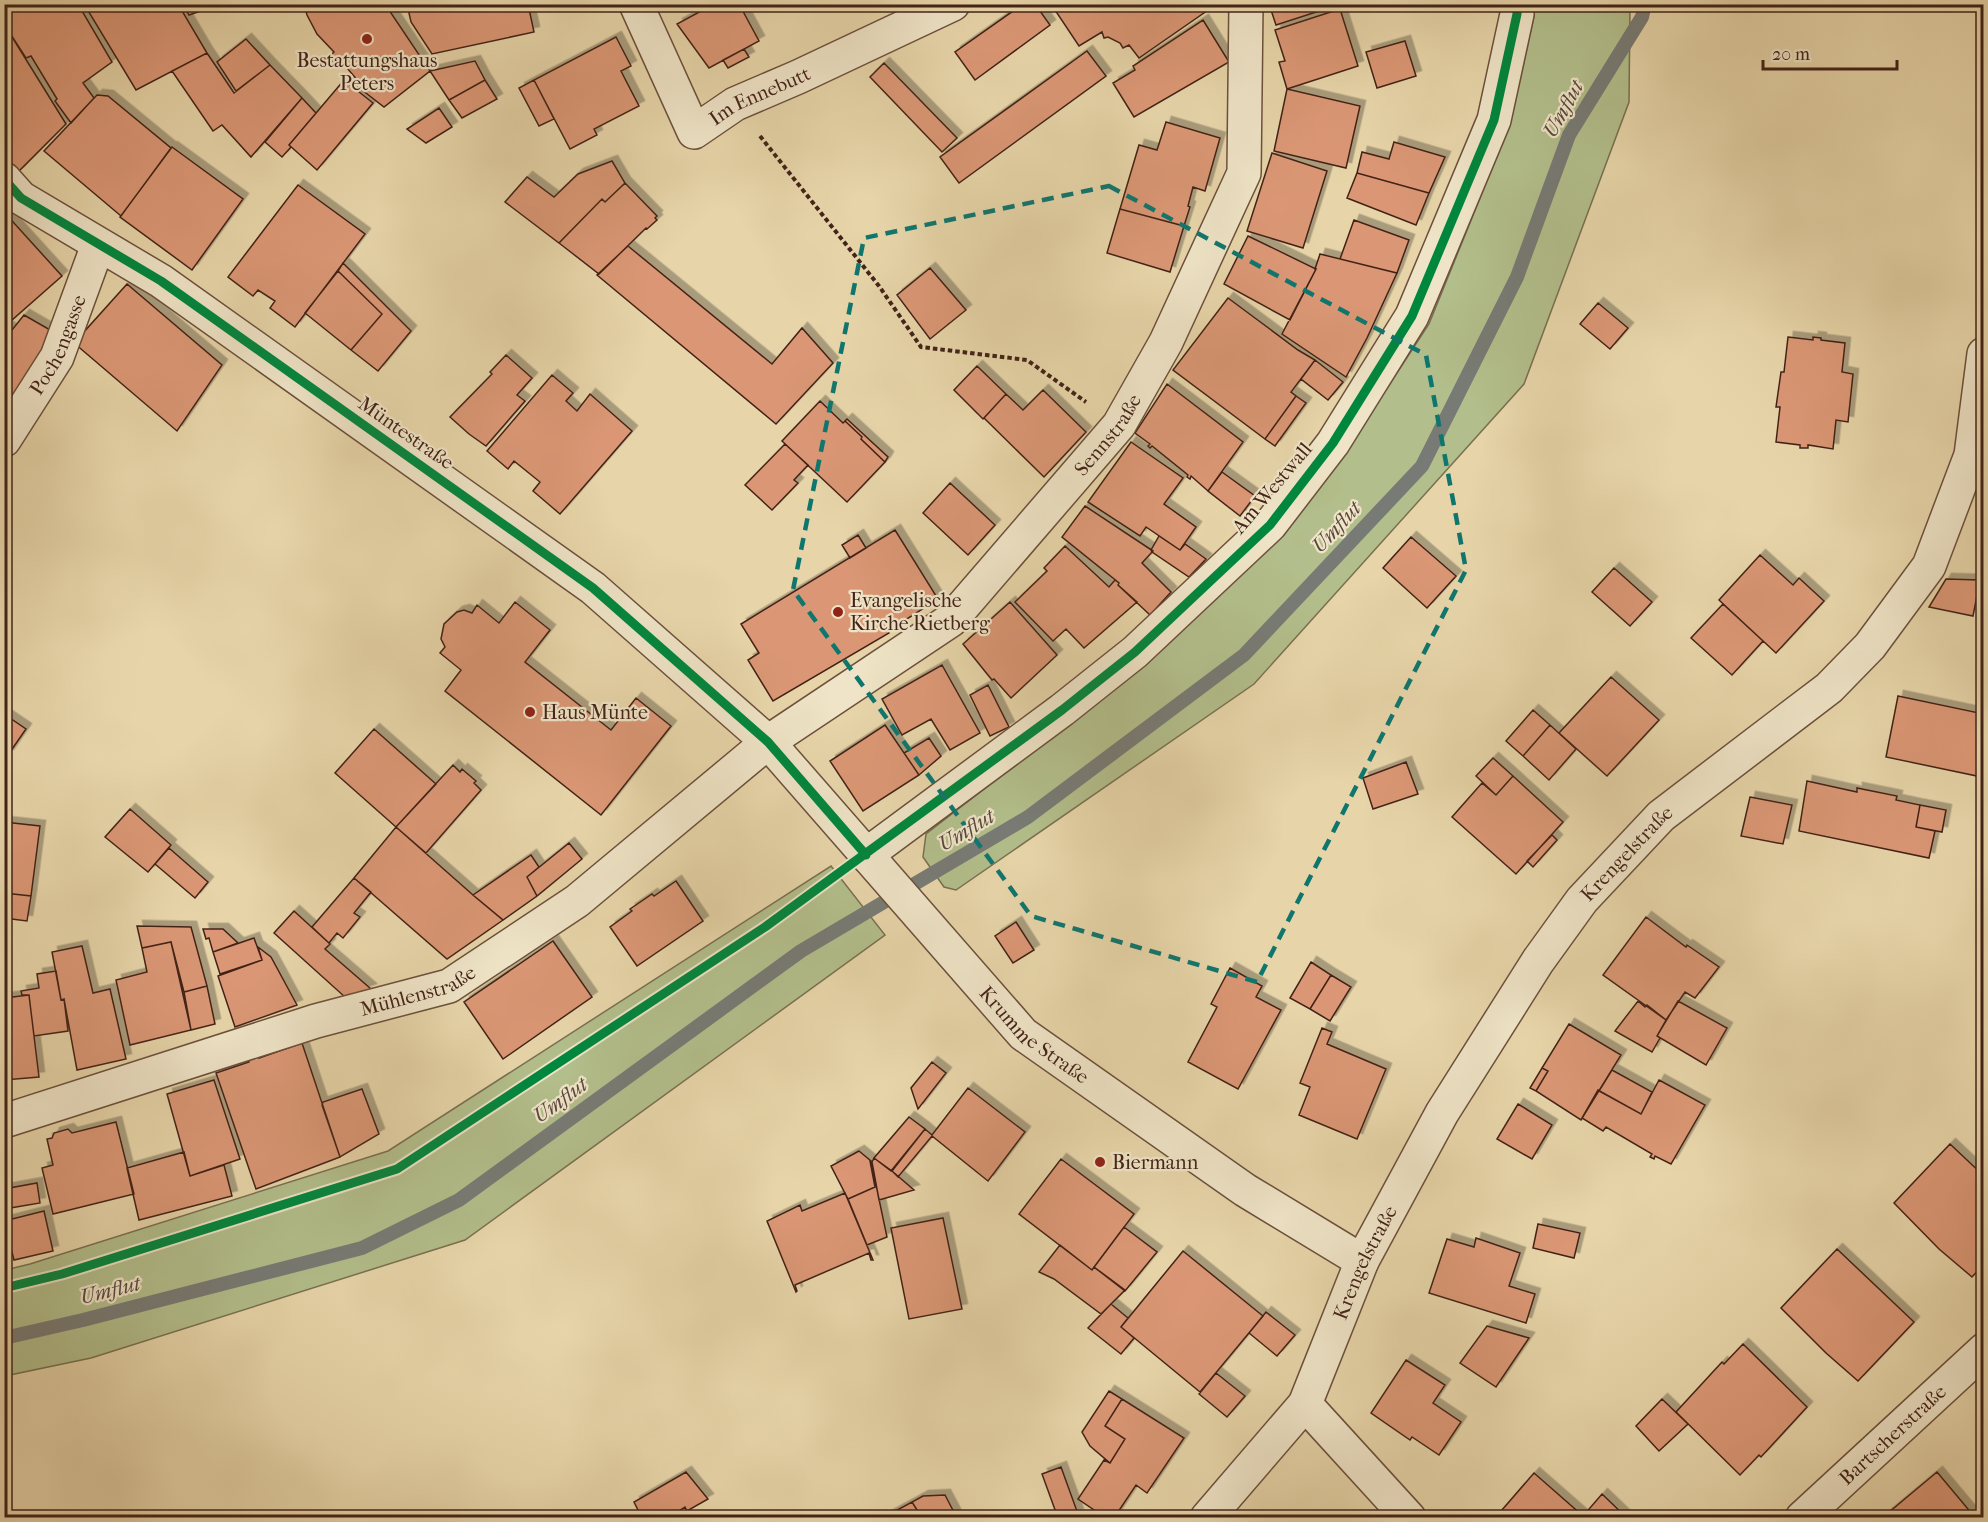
<svg xmlns="http://www.w3.org/2000/svg" width="1988" height="1522" viewBox="0 0 1988 1522" font-family="'IM FELL French Canon',serif">
	<defs>
		<filter id="shadow"><feDropShadow dx="5.5" dy="-5.5" stdDeviation="0" flood-color="#0004"/></filter>
	</defs>
	<rect width="100%" height="100%" fill="#e7d5a9"/>
	<filter id="stains"><feTurbulence type="fractalNoise" baseFrequency=".00333" numOctaves="4"/><feColorMatrix values="0 0 0 0 .2 0 0 0 0 .09 0 0 0 0 .02 0 0 0 .5 -.17"/></filter>
	<radialGradient id="worn" r=".72"><stop offset=".6" stop-color="#630" stop-opacity="0"/><stop offset="1" stop-color="#630" stop-opacity=".3"/></radialGradient>
	<path fill="#b2be8b" stroke="#7a7052" stroke-width="1.5" d="M1534 5H1630L1629 102 1524 384 1254 684 956 890 944 887 923 857 926 834 1070 722 1346 451 1429 324 1510 124 1534 16Z
		M831 866 885 935 465 1240 91 1358 5 1376V1270L30 1264 388 1151Z"/>
	<g fill="none" stroke-linecap="round" stroke-linejoin="round">
		<path stroke="#787b75" stroke-width="14" d="M4 1338 83 1320 362 1248 459 1200 801 951 1028 817 1244 655 1422 466 1517 277 1569 135 1642 17 1645 4"/>
	</g>
	<path fill="#db9774" stroke="#432318" stroke-width="1.5" filter="url(#shadow)" d="M18 4 23 6 26 4H78L112 62 83 83 94 98 71 123 55 101 57 99 31 56 26 58 4 24V18L7 17 5 13Z
		M84 4H178L207 53 136 90Z
		M183 4H221L189 15Z
		M304 4H385L430 71 384 107 362 90V86L359 88 357 85 360 83 340 60 335 64 329 57 334 52 317 34 307 15Z
		M407 4H528L534 32 432 54 411 22Z
		M714 4H739L759 41 709 68 677 24Z
		M1023 4H1035L1050 25 975 80 955 52Z
		M1051 4H1209L1211 8 1139 58 1129 45 1123 48 1120 43 1108 37 1104 38 1102 32 1079 46Z
		M1269 4H1341L1276 25Z
		M1340 9 1358 66 1287 89 1279 62 1285 61 1275 30Z
		M1203 20 1229 62 1134 117 1113 83 1135 70 1133 66Z
		M4 24 66 124 18 172 4 154Z
		M616 37 631 66 621 71 639 106 594 129 597 135 570 149 534 80Z
		M246 39 270 65 236 91 217 62Z
		M1405 41 1416 76 1377 88 1366 52Z
		M744 49 749 57 728 68 723 60Z
		M1087 51 1106 76 959 183 940 157Z
		M207 53 234 93 270 65 302 98 251 157 222 125 213 131 172 71Z
		M475 61 485 80 449 100 430 71Z
		M884 63 957 138 942 152 870 77Z
		M344 80 373 103 317 170 289 145Z
		M485 80 497 99 462 118 449 100Z
		M534 80 554 119 539 126 519 88Z
		M1287 89 1360 106 1346 168 1274 151Z
		M97 95 108 96 171 148 121 216 44 151Z
		M302 98 316 113 289 145 291 147 282 157 265 142Z
		M439 108 452 127 426 143 407 129Z
		M1166 122 1220 138 1205 191 1193 187 1188 206 1190 207 1184 226 1120 209 1139 145 1157 150Z
		M1394 142 1445 157 1429 193 1357 173 1362 152 1389 159Z
		M172 147 243 199 192 270 120 217Z
		M1272 153 1327 171 1303 248 1247 231Z
		M612 161 625 183 605 202 602 199 559 243 505 202 527 177 554 197 578 174Z
		M1357 173 1429 193 1416 225 1347 198Z
		M625 183 657 216 655 218 657 220 647 229 646 228 599 274 559 243 602 199 605 202Z
		M298 185 365 234 295 327 270 308 275 301 258 290 253 296 228 277Z
		M1120 209 1184 226 1170 272 1107 253Z
		M4 212 62 276 4 327Z
		M1354 220 1409 240 1397 273 1340 259Z
		M1248 236 1316 269 1290 320 1224 284Z
		M628 246 772 364 802 328 833 363 776 424 597 275Z
		M1320 254 1397 273 1367 338 1346 377 1282 334 1316 269H1315Z
		M343 263 411 331 378 371 351 350 382 314 338 271Z
		M930 268 966 310 930 339 897 295Z
		M338 271 382 314 351 350 305 313Z
		M127 284 222 365 177 431 74 343Z
		M1228 298 1298 350 1315 360 1291 392 1296 396 1265 439 1173 370Z
		M1598 303 1628 328 1610 349 1580 324Z
		M24 315 52 331 4 418V330L8 327 12 330Z
		M1788 337 1813 340V337L1821 338V340L1845 343 1842 372 1853 374 1848 422 1836 420 1833 449 1808 445V448H1800V445L1776 442 1780 407H1776L1781 372H1784Z
		M506 355 532 378 517 395 525 401 486 446 469 434 450 417 492 374 490 372Z
		M1315 360 1343 382 1328 400 1301 379Z
		M977 366 1006 394 983 419 954 390Z
		M552 375 573 393 566 401 577 411 590 394 632 431 560 514 533 491 540 482 514 461 508 469 487 451Z
		M1167 384 1243 442 1208 491 1191 476 1190 479 1187 477 1188 475 1152 446 1150 448 1148 446 1150 444 1135 433Z
		M1043 390 1086 432 1044 477 984 418 1006 394 1023 410Z
		M1296 396 1306 403 1275 446 1265 439Z
		M820 401 843 423 845 421 862 437 861 439 885 462 847 502 782 441Z
		M847 419 888 457 885 462 861 439 862 437 845 421Z
		M1131 442 1183 478 1164 504 1196 527 1180 550 1146 527 1140 536 1088 502Z
		M785 444 808 465 794 480 798 483 772 510 745 485Z
		M1222 472 1255 496 1240 516 1208 491Z
		M950 483 995 525 968 555 923 513Z
		M1085 506 1153 551 1142 563 1171 592 1150 615 1118 585 1119 583 1062 537Z
		M895 530 938 599 888 631 889 633 773 701 748 660 759 653 741 624Z
		M858 535 866 548 850 558 842 545Z
		M1159 536 1180 550 1185 544 1206 559 1189 577 1152 552 1151 550Z
		M1411 537 1456 576 1427 608 1383 568Z
		M1065 546 1109 587 1115 580 1119 583 1118 585 1137 602 1084 648 1066 629 1053 641 1015 602 1047 571 1044 568Z
		M1760 555 1793 585 1799 578 1824 601 1776 653 1719 600Z
		M1614 568 1652 602 1630 626 1592 592Z
		M1946 579 1980 580 1973 616 1929 607Z
		M1980 580H1984V601L1977 600Z
		M515 602 550 630 525 662 611 730 636 698 671 726 601 815 445 691 461 670 440 653 445 647 441 639 444 624 457 612 464 610 472 613 477 605 499 623Z
		M1010 602 1057 655 1011 698 994 679 992 680 963 644Z
		M1723 604 1763 641 1732 675 1691 638Z
		M942 665 980 733 950 750 931 719 902 735 882 699Z
		M1611 677 1659 720 1607 776 1559 733Z
		M988 685 1009 727 990 736 970 695Z
		M1898 696 1984 714V746L1977 776 1886 757Z
		M1533 710 1550 725 1523 756 1506 741Z
		M4 714 26 729 8 755 4 753Z
		M885 725 919 775 863 811 830 761Z
		M1550 725 1576 749 1549 780 1523 756Z
		M374 729 436 784 396 827 335 773Z
		M929 738 941 756 919 775 904 753Z
		M1493 758 1513 776 1496 795 1476 776Z
		M1406 762 1418 794 1373 809 1363 778Z
		M453 765 460 772 462 769 476 781 474 783 481 790 426 853 396 827Z
		M1513 776 1563 822 1516 874 1452 817 1482 783 1496 795Z
		M1807 781 1857 792V788L1897 796 1896 800 1920 805 1916 827 1935 831 1929 858 1799 831Z
		M1750 797 1792 805 1783 844 1741 836Z
		M1920 805 1946 810 1942 832 1916 827Z
		M130 809 171 845 148 872 105 837Z
		M4 822 40 826 31 896 4 893Z
		M396 827 473 895 503 920 447 959 354 878Z
		M1552 835 1557 840 1533 867 1527 861Z
		M569 843 582 859 537 896 527 877Z
		M169 848 208 882 195 898 155 864Z
		M531 855 539 867 527 877 537 896 503 920 473 895Z
		M354 878 371 892 354 913 360 917 343 938 337 933 329 943 312 927Z
		M676 881 703 921 637 966 610 927 632 911 630 909 652 894 654 896Z
		M4 893 31 896 27 921 4 918Z
		M294 911 330 944 325 949 371 989 346 998 274 933Z
		M1646 917 1686 947 1687 945 1719 967 1695 998 1685 992 1666 1020 1603 975Z
		M1016 922 1034 950 1013 963 995 936Z
		M137 926 191 927 207 986 184 992 171 942 142 948Z
		M203 929H223L238 943 213 952 209 938 206 939Z
		M254 938 262 960 220 974 213 952Z
		M553 941 592 997 503 1059 464 1002Z
		M171 942 191 1030 130 1045 116 980 147 972 142 948Z
		M82 946 93 993 110 989 126 1059 77 1070 64 999 61 1000 52 952Z
		M258 947 271 957 297 1005 235 1027 218 976 262 960Z
		M1311 962 1331 975 1310 1009 1290 998Z
		M1230 968 1262 986 1256 997 1281 1010 1238 1089 1188 1062 1217 1007 1211 1004Z
		M56 971 61 1000 64 999 68 1031 34 1036 29 995H22L21 991 39 988 37 974Z
		M1331 975 1351 987 1330 1021 1310 1009Z
		M207 986 215 1024 191 1030 184 992Z
		M29 995 39 1077 4 1080V998Z
		M1638 1001 1645 1007 1647 1005 1666 1020 1657 1036 1660 1038 1652 1052 1615 1031Z
		M1678 1001 1727 1028 1706 1065 1657 1036Z
		M1569 1024 1621 1055 1581 1120 1536 1091 1548 1071 1542 1068Z
		M1322 1028 1332 1032 1327 1044 1386 1069 1357 1139 1299 1115 1310 1087 1300 1083Z
		M302 1043 340 1157 256 1189 216 1073 249 1062V1060L258 1056 259 1058Z
		M932 1062 946 1073 918 1109 911 1088Z
		M1542 1068 1548 1071 1536 1091 1530 1088Z
		M1612 1070 1652 1092 1641 1114 1599 1091Z
		M214 1080 240 1159 190 1176 167 1094Z
		M1659 1080 1705 1105 1671 1164 1655 1156 1654 1159 1650 1157 1652 1154 1606 1127 1603 1131 1582 1118 1598 1090 1641 1114Z
		M968 1088 1025 1132 988 1181 932 1136 898 1177 892 1171 925 1129 932 1135Z
		M362 1089 379 1134 340 1157 322 1105 323 1102Z
		M1518 1104 1552 1125 1532 1159 1497 1139Z
		M909 1117 925 1129 891 1171 874 1158Z
		M116 1122 134 1194 53 1214 42 1168 53 1165 47 1139 52 1138 54 1133 68 1129 72 1133Z
		M1950 1144 1984 1176V1264L1972 1277 1939 1249 1894 1203Z
		M859 1151 871 1161H870L875 1187 848 1199 831 1166Z
		M184 1152 190 1176 224 1165 232 1196 139 1220 127 1168Z
		M874 1158 892 1171 914 1190 879 1200 872 1162Z
		M1061 1159 1134 1214 1092 1270 1019 1214Z
		M870 1161H871L887 1237 867 1245 848 1199 875 1187Z
		M37 1183 40 1203 4 1209V1189Z
		M845 1193 873 1260H871L869 1253 795 1285 797 1291 796 1292 767 1221 800 1205 802 1211Z
		M44 1211 53 1251 14 1260 4 1221Z
		M943 1218 962 1309 909 1319 891 1228Z
		M1538 1224 1580 1233 1574 1258 1533 1248Z
		M1124 1227 1157 1252 1125 1291 1094 1267Z
		M1476 1238 1520 1253 1509 1286 1535 1294 1526 1323 1429 1293 1447 1239 1474 1247Z
		M1060 1245 1092 1270 1094 1267 1125 1290 1101 1314 1054 1279 1039 1272Z
		M1837 1249 1914 1322 1858 1381 1826 1353 1781 1308Z
		M1183 1251 1263 1316 1200 1392 1121 1327Z
		M1111 1304 1128 1318 1121 1327 1134 1338 1121 1354 1088 1328Z
		M1266 1312 1295 1335 1277 1356 1249 1333Z
		M1487 1326 1529 1338 1496 1387 1460 1363Z
		M1743 1344 1807 1407 1761 1457 1759 1455 1740 1475 1676 1412 1722 1362 1724 1364Z
		M1406 1360 1445 1385 1433 1403 1461 1422 1439 1455 1412 1437 1410 1440 1371 1413Z
		M1216 1373 1245 1396 1227 1417 1199 1394Z
		M1109 1391 1122 1399 1105 1426 1125 1439 1110 1463 1090 1446 1082 1432Z
		M1122 1399 1184 1438 1147 1493 1136 1485 1114 1518H1106L1078 1499 1104 1460 1110 1463 1125 1439 1105 1426Z
		M1662 1399 1688 1424 1659 1451 1636 1426Z
		M1061 1467 1078 1514 1069 1518H1058L1042 1474Z
		M686 1472 708 1499 687 1511 685 1507 668 1518H642L634 1502Z
		M1937 1472 1973 1515 1970 1518H1882Z
		M1534 1473 1583 1516 1584 1518H1495Z
		M1602 1494 1627 1518H1584L1583 1516Z
		M945 1495 957 1518H922L912 1502 923 1496Z
		M912 1502 922 1518H887L886 1516Z"/>
	<g fill="none" stroke-linecap="round" stroke-linejoin="round">
		<defs>
			<g id="minor">
				<path id="s1" d="M636 4 694 132 735 104 798 77 953 4"/>
				<path id="s2" d="M4 179 21 198 161 281 593 588 768 742 1023 1034 1245 1190 1362 1261"/>
				<path id="s3" d="M4 440 57 357 98 245"/>
				<path d="M866 855 1062 710 1135 652 1270 525 1333 443 1412 316 1494 120 1517 14V4"/>
				<path id="s4" d="M4 1121 316 1021 449 986 577 901 768 742 951 620 1119 425 1166 342 1244 173 1246 4"/>
				<path d="M1305 1404 1409 1518"/>
				<path id="s5" d="M1207 1518 1305 1404 1362 1261 1442 1113 1538 961 1582 900 1661 816 1829 688 1870 646 1929 566 1971 455 1984 354"/>
				<path id="s6" d="M1802 1518 1984 1350"/>
			</g>
		</defs>
		<use href="#minor" stroke="#6c503c" stroke-width="36"/>
		<path stroke="#432318" stroke-width="4" stroke-dasharray="4.5 3" stroke-linecap="butt" d="M760 136 879 286 921 347 1027 360 1086 402"/>
		<use href="#minor" stroke="#efe4c7" stroke-width="33"/>
		<defs>
			<path id="cycleway" d="M4 179 21 198 161 281 593 588 768 742 866 855
				M4 1288 62 1274 397 1169 765 927 1062 710 1135 652 1270 525 1333 443 1412 316 1494 120 1517 14V4"/>
		</defs>
		<use href="#cycleway" stroke="#efe4c7" stroke-width="13"/>
		<use href="#cycleway" stroke="#00873e" stroke-width="9"/>
	</g>
	<path fill="none" stroke="#0f766e" stroke-width="4.5" stroke-dasharray="12 8" stroke-linejoin="round" d="M1109 186 1426 355 1466 570 1257 982 1031 916 793 590 864 238Z"/>
	<g fill="#8f2418" stroke="#efe4c7" stroke-width="2">
		<circle cx="367" cy="39" r="6"/>
		<circle cx="838" cy="612" r="6"/>
		<circle cx="530" cy="712" r="6"/>
		<circle cx="1100" cy="1162" r="6"/>
	</g>
	<g text-anchor="middle" dominant-baseline="central" stroke-width="4.5" stroke-linejoin="round" paint-order="stroke">
		<g font-size="20" fill="#432318" stroke="#efe4c7" text-anchor="start">
			<text x="367" y="60" text-anchor="middle">Bestattungshaus<tspan x="367" dy="23">Peters</tspan></text>
			<text x="850" y="600">Evangelische<tspan x="850" dy="23">Kirche Rietberg</tspan></text>
			<text x="542" y="712">Haus Münte</text>
			<text x="1112" y="1162">Biermann</text>
		</g>
		<g font-size="20" fill="#432318" stroke="#efe4c7">
			<text stroke="none"><textPath href="#s1" startOffset="216">Im Ennebutt</textPath></text>
			<text stroke="none"><textPath href="#s3" startOffset="110">Pochengasse</textPath></text>
			<text transform="translate(406 433) rotate(35)">Müntestraße</text>
			<text stroke="none"><textPath href="#s4" startOffset="1330">Sennstraße</textPath></text>
			<text transform="translate(1272 488) rotate(-50)">Am Westwall</text>
			<text stroke="none"><textPath href="#s5" startOffset="792">Krengelstraße</textPath></text>
			<text stroke="none"><textPath href="#s4" startOffset="434">Mühlenstraße</textPath></text>
			<text stroke="none"><textPath href="#s2" startOffset="1348">Krumme Straße</textPath></text>
			<text stroke="none"><textPath href="#s5" startOffset="304">Krengelstraße</textPath></text>
			<text stroke="none"><textPath href="#s6" startOffset="123">Bartscherstraße</textPath></text>
		</g>
		<g font-size="21" font-style="italic" fill="#59483f" stroke="#efe4c7">
			<text transform="translate(1563 109) rotate(-61)">Umflut</text>
			<text transform="translate(1336 527) rotate(-47)">Umflut</text>
			<text transform="translate(966 830) rotate(-31)">Umflut</text>
			<text transform="translate(560 1100) rotate(-36)">Umflut</text>
			<text transform="translate(110 1290) rotate(-14)">Umflut</text>
		</g>
	</g>
	<rect width="1988" height="1522" fill="none" stroke="#e7d5a9" stroke-width="24"/>
	<rect x="6" y="6" width="1976" height="1510" fill="none" stroke="#432318" stroke-width="3"/>
	<rect x="12" y="12" width="1964" height="1498" fill="none" stroke="#432318" stroke-width="1.5"/>
	<path d="M1763 60v9h134v-9" fill="none" stroke="#432318" stroke-width="3"/>
	<text x="1772" y="60" font-size="18" fill="#432318" stroke="#efe4c7" stroke-width="4.5" paint-order="stroke">20 m</text>
	<rect width="100%" height="100%" filter="url(#stains)"/>
	<rect width="100%" height="100%" fill="url(#worn)"/>
</svg>
